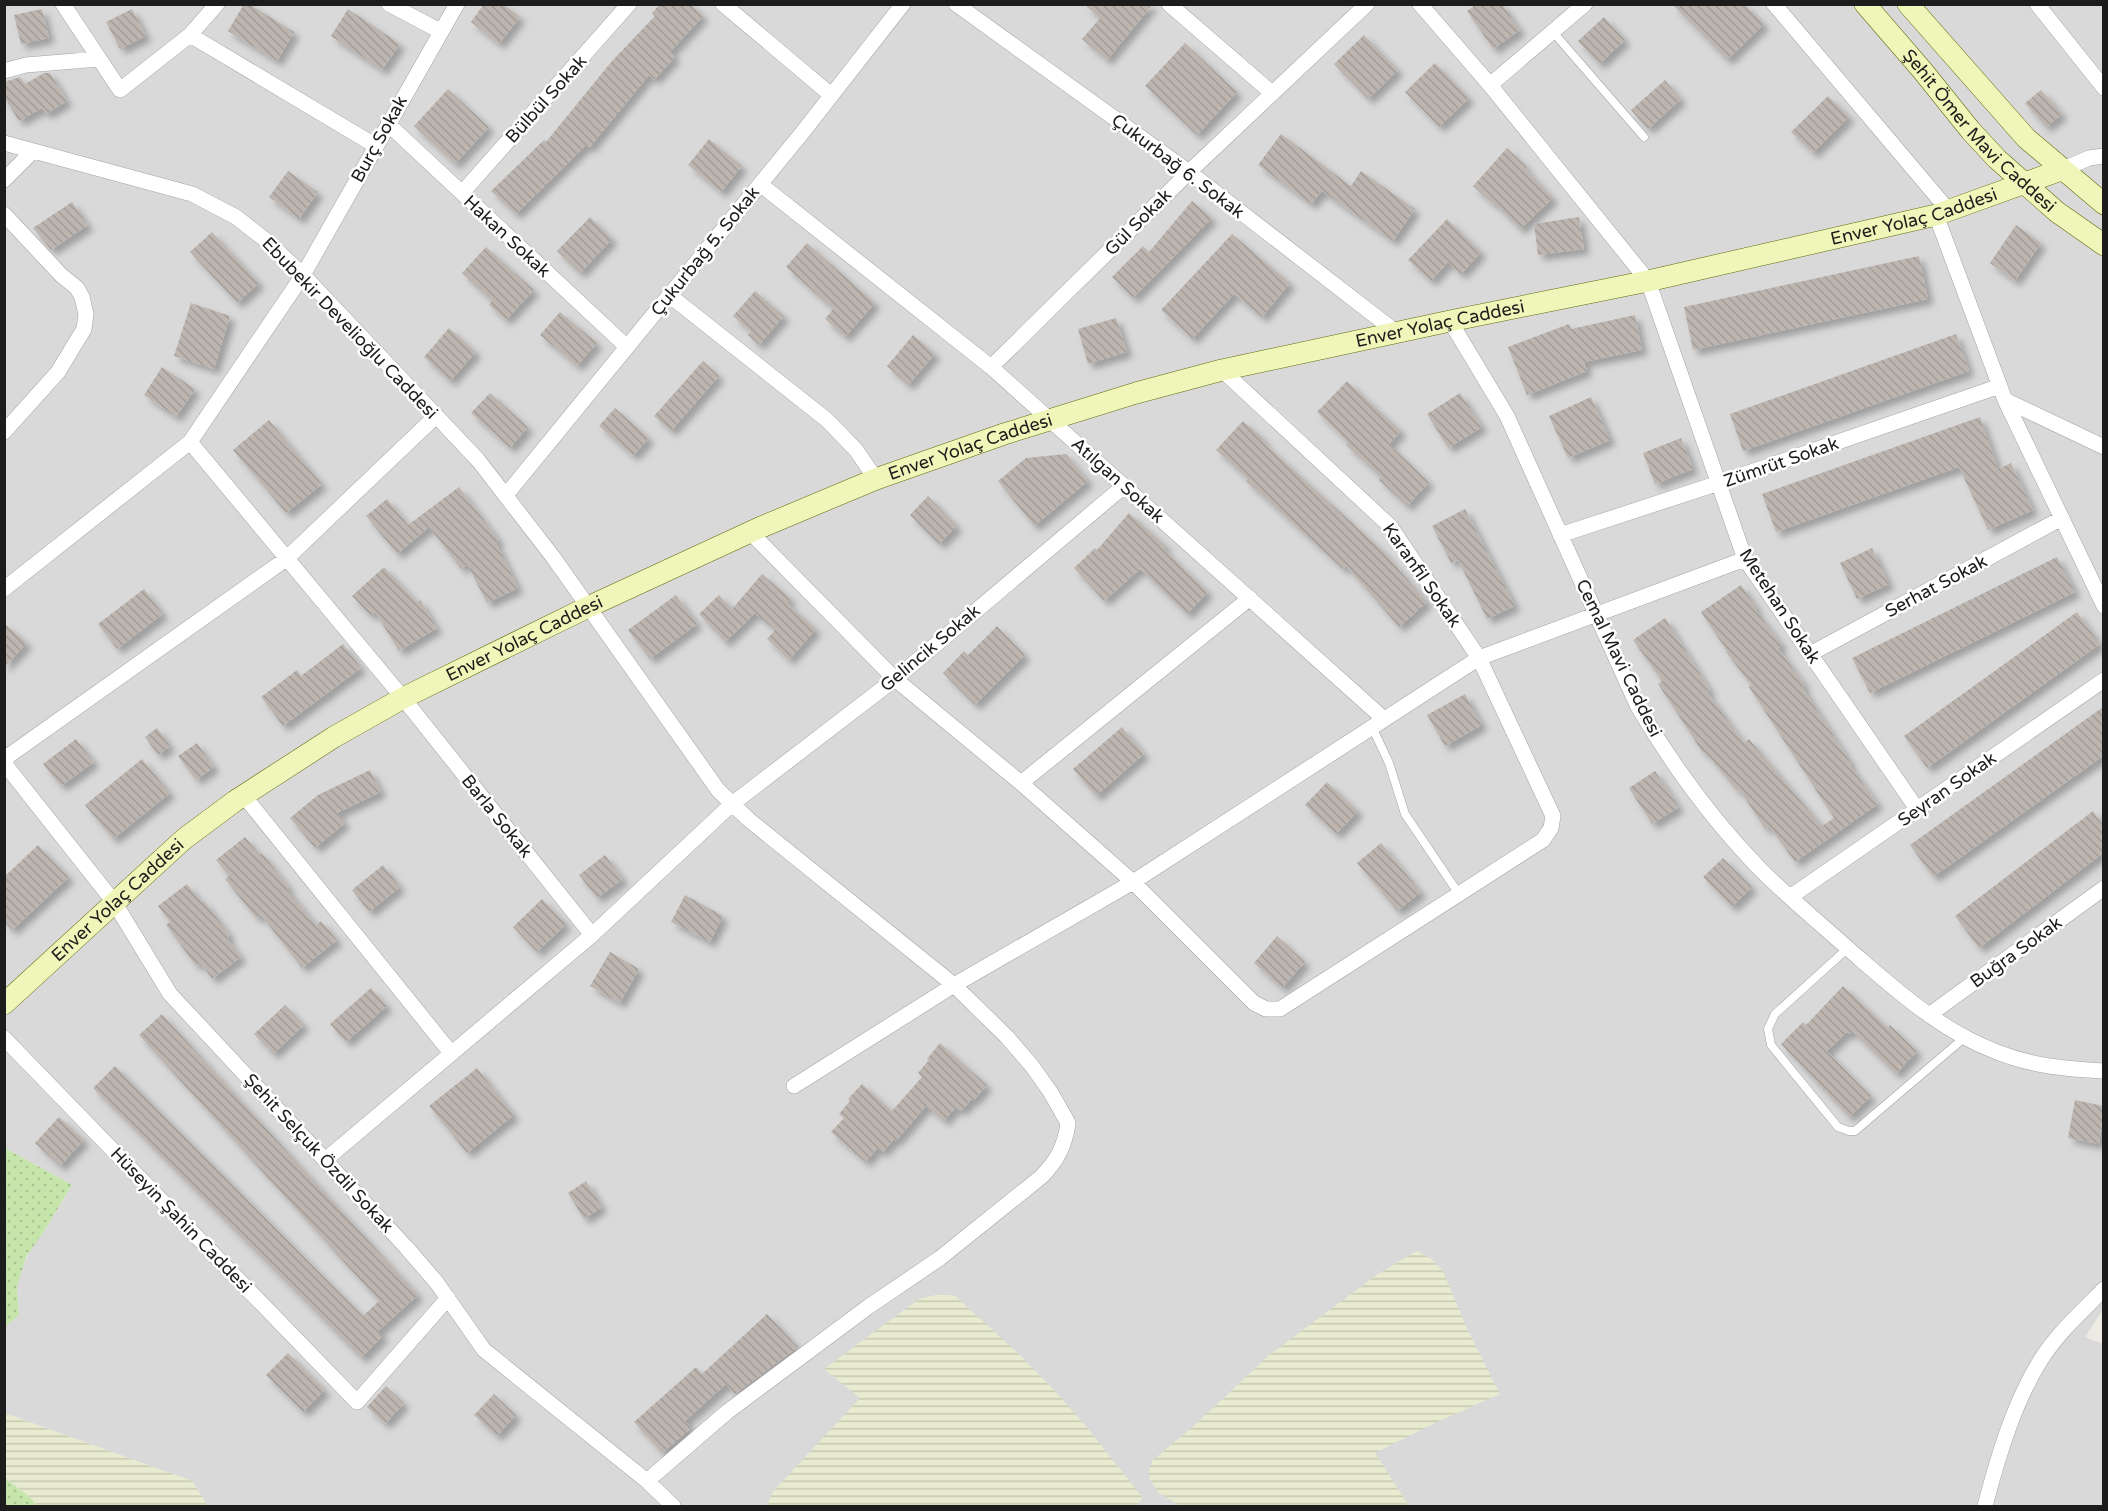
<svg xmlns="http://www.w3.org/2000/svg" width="2108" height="1511" viewBox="0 0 2108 1511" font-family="'Varela Round',sans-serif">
	<defs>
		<pattern id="farmland-rules" width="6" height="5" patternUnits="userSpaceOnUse" patternTransform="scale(1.5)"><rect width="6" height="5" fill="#e8ebcf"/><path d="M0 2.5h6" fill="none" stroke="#c6c9b1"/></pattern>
		<pattern id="grass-dots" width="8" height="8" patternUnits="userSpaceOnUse" patternTransform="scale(1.5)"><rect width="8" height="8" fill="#c5e5ab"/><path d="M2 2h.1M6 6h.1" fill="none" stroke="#a9c493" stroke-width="1.8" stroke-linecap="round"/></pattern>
		<pattern id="building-back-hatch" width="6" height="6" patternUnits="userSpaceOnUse" patternTransform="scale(1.5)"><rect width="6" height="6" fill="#bdb6b0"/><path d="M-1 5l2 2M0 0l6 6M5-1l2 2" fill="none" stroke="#a29c97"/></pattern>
		<filter id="shadow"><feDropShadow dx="5.5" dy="5.5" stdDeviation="3" flood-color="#0004"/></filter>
	</defs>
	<rect width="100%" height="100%" fill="#edeae3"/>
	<path fill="#dad9d9" d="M4 5H2103L2104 1308 2085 1337 2103 1344V1506H208L192 1481 5 1413V1327L19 1315 17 1287 20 1271 34 1243 44 1231 72 1185 5 1148Z"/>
	<path fill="url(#farmland-rules)" d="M1417 1251 1432 1259 1443 1271 1468 1331 1500 1394 1437 1422 1375 1453 1409 1506H1180L1158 1492 1150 1480 1149 1472 1152 1461 1196 1424 1268 1356 1378 1274Z
		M940 1294 955 1296 1021 1356 1054 1390 1085 1425 1143 1498 1136 1506H767L772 1493 779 1485 860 1398 824 1369 919 1299Z
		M4 1413 192 1481 208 1506H37L31 1498 5 1477Z"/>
	<path fill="url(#grass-dots)" d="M5 1148 72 1185 44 1231 26 1257 17 1287 19 1315 5 1327Z
		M4 1477 31 1498 37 1506H5Z"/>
	<path fill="url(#building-back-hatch)" filter="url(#shadow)" d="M244 4H249L294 32 277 61 228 31Z
		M484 4H503L520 17 499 44 471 22Z
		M660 4H691L703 16 670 52 675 57 654 80 649 75 589 148 586 145 516 214 491 191 544 140 546 142 612 61 655 16 652 13Z
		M1084 4H1153L1107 60 1082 39 1100 18Z
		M1477 4H1502L1520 30 1493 49 1467 11Z
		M1672 4H1744L1764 24 1727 60Z
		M42 9 49 38 21 44 14 15Z
		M132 9 146 36 120 49 106 22Z
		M348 9 400 44 382 70 331 36Z
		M1604 17 1625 40 1599 64 1578 41Z
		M1364 35 1398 70 1368 99 1334 64Z
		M1185 43 1237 92 1197 135 1145 86Z
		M1435 63 1469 98 1439 127 1405 92Z
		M44 73H50L67 101 46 114 42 108 19 121 4 97V82L20 77 25 84Z
		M1665 80 1681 99 1648 129 1631 110Z
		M448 89 489 127 455 164 414 126Z
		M2041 90 2062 114 2046 127 2025 103Z
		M1828 96 1849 117 1813 153 1791 132Z
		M1281 134 1351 186 1361 171 1415 209 1393 241 1322 191 1311 204 1258 165Z
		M709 139 742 166 721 192 688 165Z
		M1507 148 1527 167 1526 169 1553 198 1520 229 1494 203 1493 204 1473 186Z
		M288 171 318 192 299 219 269 197Z
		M1192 201 1212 218 1133 298 1112 277 1143 246 1149 252Z
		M72 202 88 225 51 250 33 228Z
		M590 217 612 239 580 273 557 251Z
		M1579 217 1584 249 1538 255 1534 224Z
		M1447 219 1481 252 1461 274 1448 262 1431 281 1408 260Z
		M2016 225 2041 243 2015 281 1990 263Z
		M212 232 259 283 237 303 190 252Z
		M1232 234 1290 283 1262 317 1234 294 1192 339 1161 310Z
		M807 243 875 303 845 337 825 319 833 309 786 267Z
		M486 247 534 290 506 320 489 305 492 301 462 273Z
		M1919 256 1928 299 1693 350 1684 307Z
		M755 291 784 316 759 345 748 335 751 332 733 316Z
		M191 303 230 316 214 369 174 356Z
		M560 312 597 343 577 366 540 335Z
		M1635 315 1642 350 1584 362 1587 371 1527 395 1508 347 1569 324 1571 329Z
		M1116 318 1127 352 1088 364 1078 329Z
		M449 328 476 352 450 381 424 357Z
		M1956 334 1969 371 1743 451 1730 414Z
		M913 335 935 354 908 385 887 366Z
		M703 361 719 376 671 431 654 416Z
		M162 367 195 389 176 417 144 395Z
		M1347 381 1401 431 1389 444 1429 482 1407 506 1379 480 1381 477 1346 445 1348 442 1317 412Z
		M490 393 528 427 510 448 471 413Z
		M1460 393 1482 427 1448 448 1427 414Z
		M1591 397 1610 440 1568 458 1549 416Z
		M615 408 649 438 633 456 599 426Z
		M1980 417 1998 469 2011 463 2033 510 1988 530 1959 467 1776 532 1762 494Z
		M269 420 322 484 286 513 233 450Z
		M1243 421 1265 440 1263 442 1383 551 1427 602 1399 627 1346 566 1343 569 1246 481 1248 479 1216 450Z
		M1681 438 1693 469 1655 484 1643 453Z
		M1066 454 1088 481 1034 526 998 481 1026 458Z
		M459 487 499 540 496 543 518 588 487 603 467 564 461 569 429 527 397 554 366 516 387 499 408 525Z
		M928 496 957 526 939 544 910 515Z
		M1465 509 1515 606 1487 619 1458 560 1451 563 1432 526Z
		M1129 513 1166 546 1164 549 1208 592 1187 614 1140 569 1104 601 1074 568 1095 548 1097 550Z
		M1872 548 1889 584 1857 599 1840 563Z
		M2057 557 2075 592 1870 693 1852 658Z
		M384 567 417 602 420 600 437 628 399 651 375 612 371 616 352 596Z
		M762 574 791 599 787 603 816 629 789 660 767 639 775 630 755 613 725 642 699 614 719 595 732 609Z
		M1741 585 1757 608 1755 609 1782 645 1778 648 1805 685 1802 687 1851 763 1849 764 1878 804 1795 862 1769 826 1765 829 1739 789 1737 791 1705 752 1703 753 1658 684 1662 681 1633 640 1665 618 1710 690 1707 692 1744 743 1749 739 1822 826 1834 818 1749 687 1751 685 1726 652 1727 651 1701 612Z
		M144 589 163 614 117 649 98 624Z
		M676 595 697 624 650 659 628 630Z
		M2077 612 2100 644 1927 768 1904 736Z
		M4 623 27 643 4 667Z
		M997 626 1025 655 975 705 943 673 964 651 968 655Z
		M343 644 361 668 283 726 261 697 297 670 301 676Z
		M1465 694 1482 725 1445 746 1427 715Z
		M2103 707V756L1933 877 1910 845Z
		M1122 727 1144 754 1096 796 1073 769Z
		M157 728 170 746 158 755 145 737Z
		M76 739 94 762 61 786 43 764Z
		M197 743 214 767 196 780 178 756Z
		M142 759 170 793 113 839 85 805Z
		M370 770 381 792 337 813 345 823 315 848 290 818 318 795Z
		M1655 771 1679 807 1652 824 1629 788Z
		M1327 782 1358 811 1336 834 1305 805Z
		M2093 811 2103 825V853L1979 948 1955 916Z
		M245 837 260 855 262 853 289 887 287 889 316 925 321 921 337 940 302 968 261 915 256 918 225 879 229 876 216 860Z
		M1381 843 1421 892 1397 911 1357 863Z
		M38 845 69 877 12 930 4 922V877Z
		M605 855 623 879 597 898 579 875Z
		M1723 858 1752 887 1732 907 1703 877Z
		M383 865 400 887 369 912 352 890Z
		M187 884 202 903 204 901 230 935 227 938 241 957 212 979 200 962 196 966 166 925 170 922 158 906Z
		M685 895 723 916 710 942 671 922Z
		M542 899 566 924 537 952 513 927Z
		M1277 936 1305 962 1282 988 1254 963Z
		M610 952 639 969 620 1003 590 986Z
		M1843 986 1888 1028 1890 1025 1917 1051 1896 1074 1852 1031 1850 1034 1847 1032 1827 1051 1871 1096 1849 1117 1781 1044 1803 1022 1806 1025Z
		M371 988 387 1006 346 1042 330 1024Z
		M285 1005 304 1025 273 1054 254 1034Z
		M162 1014 418 1295 378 1331 383 1336 361 1358 93 1088 115 1066 363 1316 379 1301 139 1035Z
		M940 1043 987 1085 974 1100 972 1099 961 1111 956 1107 944 1121 926 1106 896 1141 894 1139 883 1152 878 1148 865 1162 831 1132 844 1118 839 1114 850 1101 848 1099 862 1084 892 1111 922 1077 918 1073 929 1060 927 1059Z
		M477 1068 514 1115 467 1153 429 1106Z
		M2075 1100 2103 1106V1121L2099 1144 2068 1138Z
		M59 1117 84 1140 60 1166 35 1143Z
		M586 1181 602 1207 584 1219 568 1193Z
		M767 1314 798 1347 735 1394 726 1384 685 1421 691 1428 662 1453 634 1422 696 1367 702 1374Z
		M288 1353 325 1390 303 1412 266 1375Z
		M386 1386 404 1403 385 1424 367 1407Z
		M494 1394 516 1415 497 1436 474 1415Z"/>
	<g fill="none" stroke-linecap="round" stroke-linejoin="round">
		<defs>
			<path id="lane" d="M1553 32 1644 137
				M1372 727 1389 763 1405 814 1459 894
				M1848 948 1775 1014 1768 1029 1771 1045 1838 1127 1849 1131H1855L1964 1038"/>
			<path id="street" d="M63 4 120 90 190 35 217 4
				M389 4 440 31
				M457 4 303 275 190 442 403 698 592 935
				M723 4 831 95
				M956 4 1189 172 1396 332
				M1169 4 1272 93
				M1420 4 1490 85 1648 281 1745 559 1917 809
				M1774 4 1949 211
				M2037 4 2104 88
				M190 35 376 146
				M4 71 26 65 99 59
				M1490 85 1585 4
				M388 124 627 347
				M4 143 192 194 236 217 268 242 303 275 478 460 553 557 718 790 748 819 954 985 1007 1037 1032 1066 1051 1093 1068 1123C1065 1146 1057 1161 1041 1177L940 1258 868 1307 727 1412 647 1481
				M2061 170 2089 158 2104 156
				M4 180 33 151
				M760 184 991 367 1384 719
				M462 193 629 4
				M4 214 61 275 77 288 82 297 86 314 84 329 58 372 4 432
				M1936 215 2005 400 2104 606
				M669 295 827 420 856 450 876 479
				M1450 321 1507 416 1638 707C1673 766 1713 821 1761 870 1790 899 1822 925 1852 952 1896 990 1941 1031 1997 1052 2032 1066 2066 1069 2104 1071
				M991 367 1189 172 1367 4
				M2005 400 2104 447
				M506 495 802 133 903 4
				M750 532 895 679 1021 783 1133 882 1254 1003 1266 1009H1280L1543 840 1551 828 1553 816 1479 658 1390 526 1222 370
				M1560 535 1719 483 2000 386
				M4 589 190 442
				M1810 654 2062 518
				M4 759 286 559 436 416
				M4 763 114 902 170 994 406 1247 437 1283 484 1350 647 1481 673 1506
				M1021 783 1250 598
				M244 796 451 1053
				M1790 897 2104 680
				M1929 1015 2104 888
				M4 1038 357 1402 448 1298
				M794 1086 954 985 1133 882 1479 658 1745 559
				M325 1160 592 935 732 804 895 679 1124 486
				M1985 1506C1998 1457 2013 1405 2040 1361 2057 1334 2081 1312 2104 1289"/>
			<g id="secondary">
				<path id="s1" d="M1865 4 1922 70 1971 131 1997 159 2057 212 2104 245"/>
				<path d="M1908 4 2026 138 2104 204"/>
				<path id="s2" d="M4 1004 184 839 235 801 334 737 403 698 588 607 759 528 876 479 1004 434 1136 393 1222 370 1450 321 1648 281 1936 215 2061 170"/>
			</g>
		</defs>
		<use href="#lane" stroke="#a3a3a3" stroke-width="9"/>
		<use href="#street" stroke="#a3a3a3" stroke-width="16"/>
		<use href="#secondary" stroke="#5d6c0b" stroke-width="22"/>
		<use href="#lane" stroke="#fff" stroke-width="8"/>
		<use href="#street" stroke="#fff" stroke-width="15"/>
		<use href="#secondary" stroke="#f0f5b9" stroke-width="21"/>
	</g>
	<g text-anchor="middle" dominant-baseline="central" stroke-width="5" stroke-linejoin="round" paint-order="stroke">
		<g font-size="18" fill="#1c1c1c" stroke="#fff">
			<text transform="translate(546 99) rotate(-48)">Bülbül Sokak</text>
			<text stroke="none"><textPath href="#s1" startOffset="171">Şehit Ömer Mavi Caddesi</textPath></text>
			<text transform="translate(379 139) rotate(-61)">Burç Sokak</text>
			<text transform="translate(1178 166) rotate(37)">Çukurbağ 6. Sokak</text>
			<text stroke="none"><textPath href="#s2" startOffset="2098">Enver Yolaç Caddesi</textPath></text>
			<text transform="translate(1138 222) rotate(-45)">Gül Sokak</text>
			<text transform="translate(507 236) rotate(43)">Hakan Sokak</text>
			<text transform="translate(705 251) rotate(-51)">Çukurbağ 5. Sokak</text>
			<text stroke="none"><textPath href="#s2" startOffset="1612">Enver Yolaç Caddesi</textPath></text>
			<text transform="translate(350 328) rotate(46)">Ebubekir Develioğlu Caddesi</text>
			<text stroke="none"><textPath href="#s2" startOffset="1126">Enver Yolaç Caddesi</textPath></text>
			<text transform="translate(1781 462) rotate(-19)">Zümrüt Sokak</text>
			<text transform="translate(1118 480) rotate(42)">Atılgan Sokak</text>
			<text transform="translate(1422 575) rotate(55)">Karanfil Sokak</text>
			<text transform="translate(1936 586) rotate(-28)">Serhat Sokak</text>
			<text transform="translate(1780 606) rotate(57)">Metehan Sokak</text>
			<text stroke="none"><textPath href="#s2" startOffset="640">Enver Yolaç Caddesi</textPath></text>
			<text transform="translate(930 648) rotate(-40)">Gelincik Sokak</text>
			<text transform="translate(1619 658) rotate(64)">Cemal Mavi Caddesi</text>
			<text transform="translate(1947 789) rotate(-35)">Seyran Sokak</text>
			<text transform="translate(497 816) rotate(51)">Barla Sokak</text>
			<text stroke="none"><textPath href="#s2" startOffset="154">Enver Yolaç Caddesi</textPath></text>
			<text transform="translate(2016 952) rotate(-36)">Buğra Sokak</text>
			<text transform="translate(319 1153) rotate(47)">Şehit Selçuk Özdil Sokak</text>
			<text transform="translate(181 1220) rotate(46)">Hüseyin Şahin Caddesi</text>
		</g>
	</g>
	<rect width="2108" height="1511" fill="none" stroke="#1c1c1c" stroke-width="12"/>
</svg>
